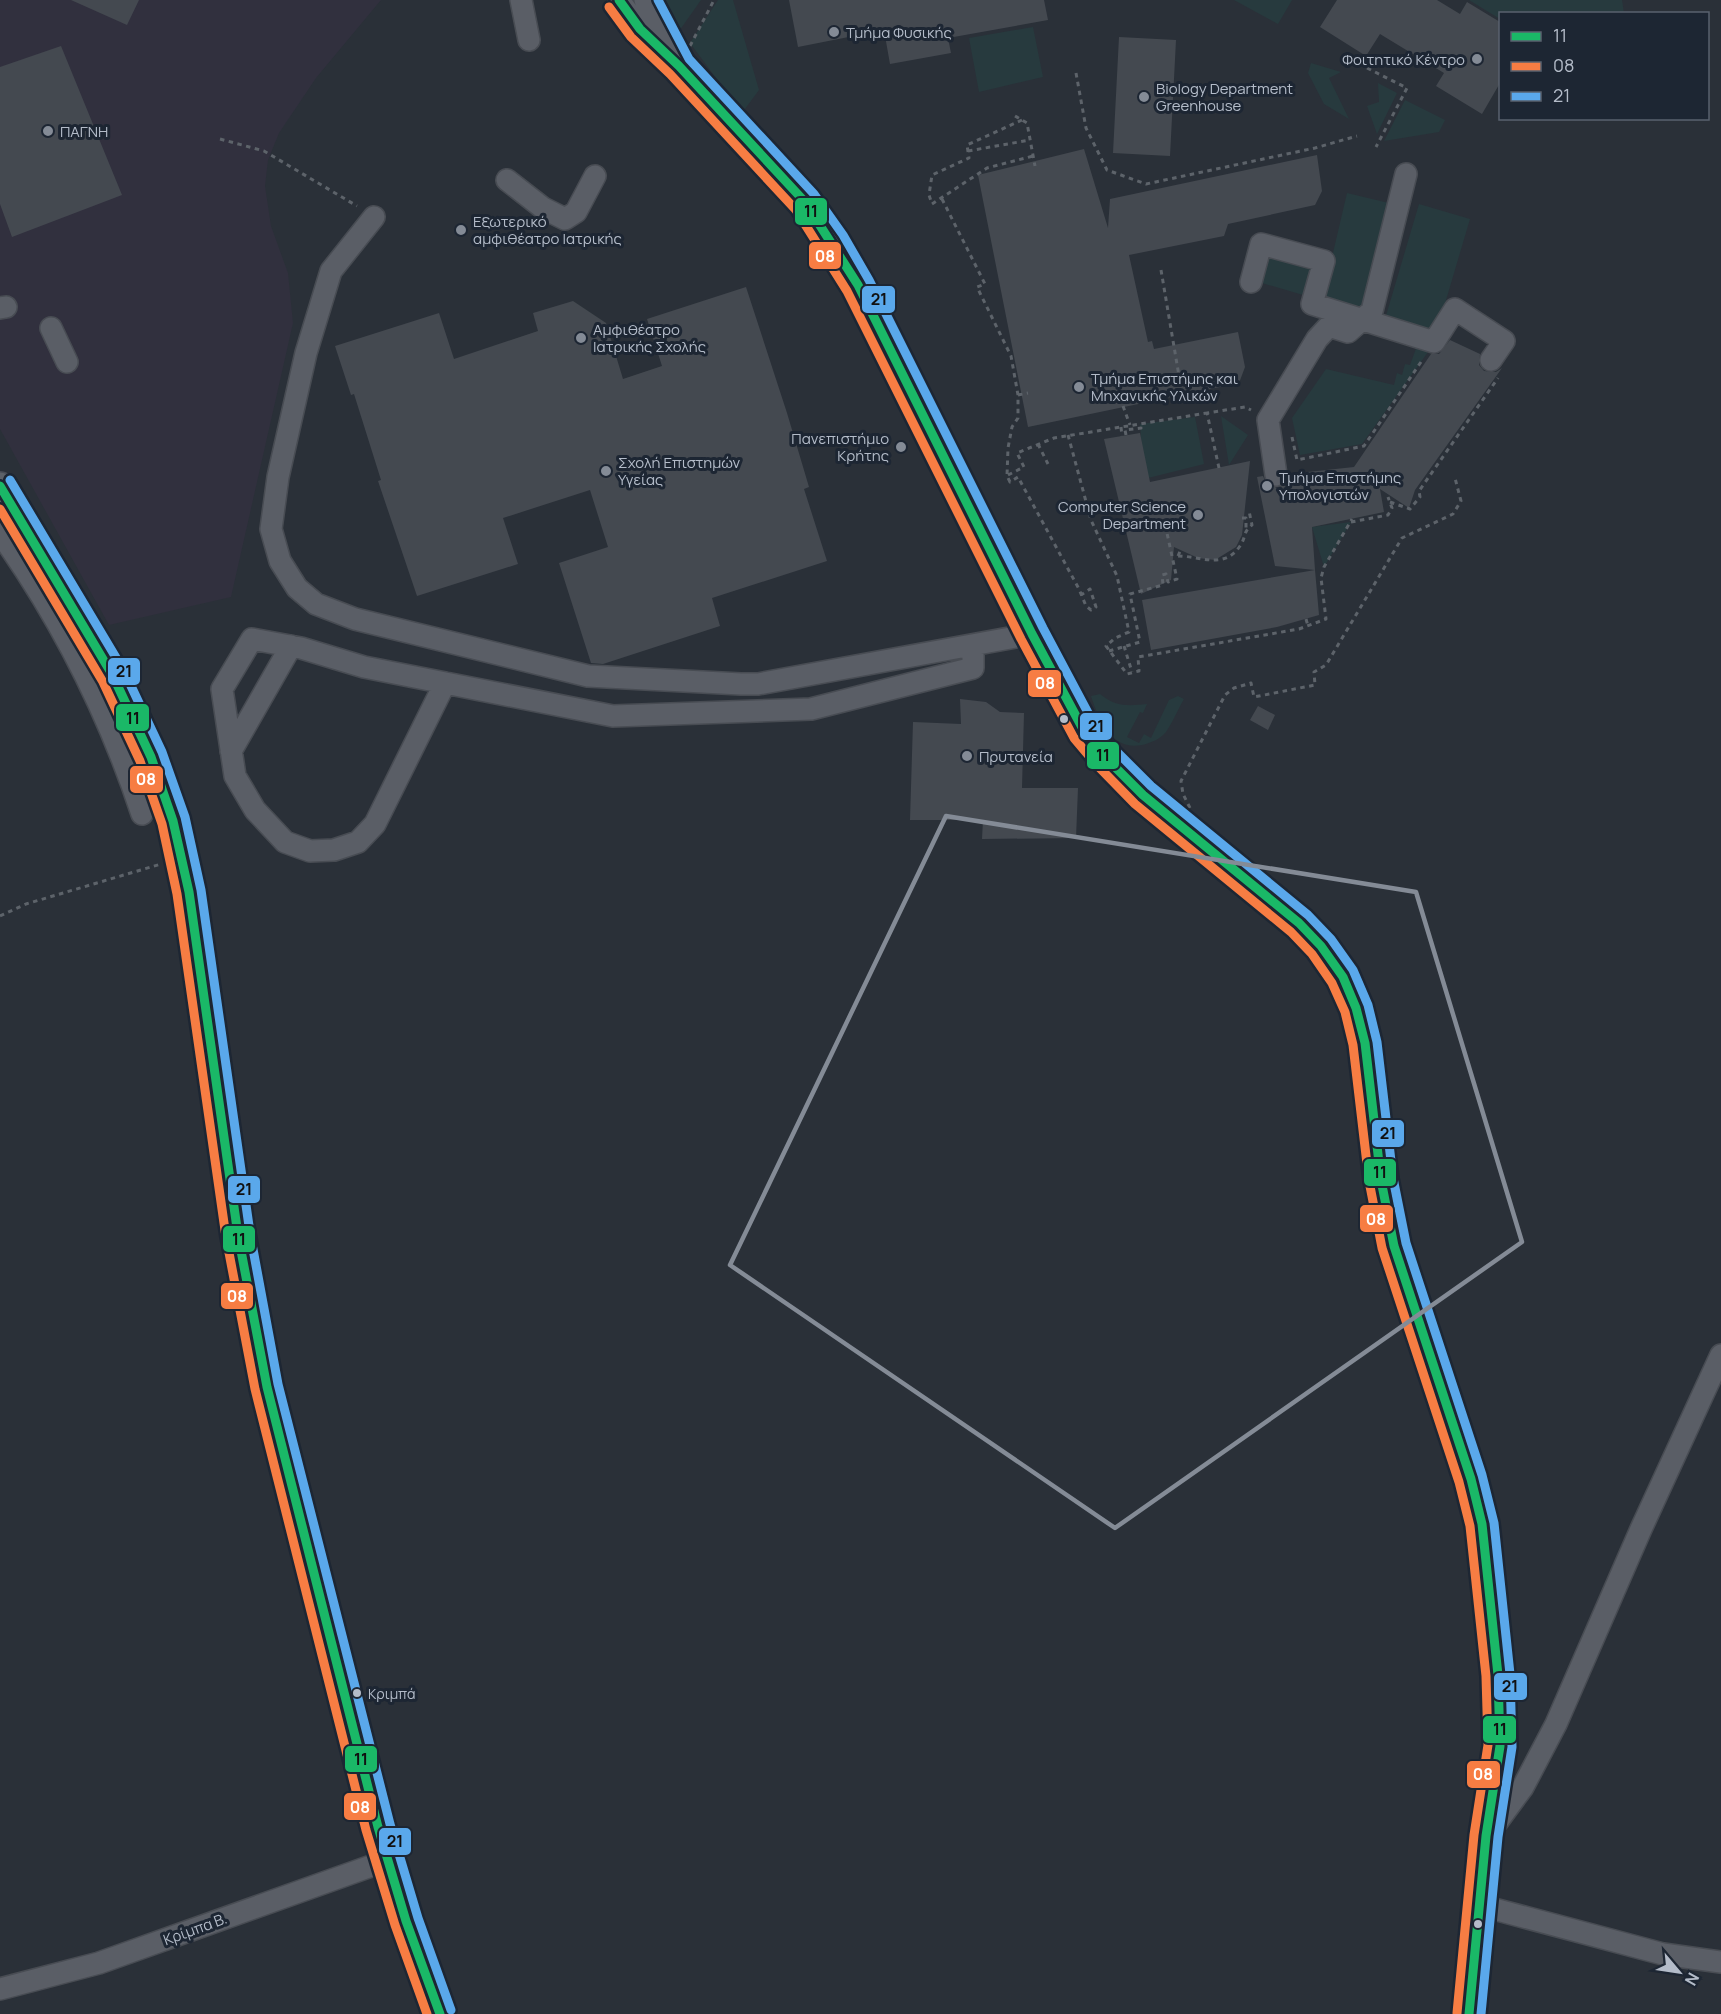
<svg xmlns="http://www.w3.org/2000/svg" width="1721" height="2014" viewBox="0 0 1721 2014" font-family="Manrope,sans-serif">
	<rect width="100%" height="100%" fill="#2a3038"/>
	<path fill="#31303e" d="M0 0H381L316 78 279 133 268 160 265 186 271 226 288 273 293 323 231 597 109 625 0 429Z"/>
	<path fill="#273a3e" d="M655 0H701L677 34Z
		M718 0H733L759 90 742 113 690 43Z
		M1234 0H1292L1278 24Z
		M1469 0H1622L1624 13 1500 14V19Z
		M1033 27 1043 77 979 92 969 38Z
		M1311 63 1341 72 1329 78 1349 119 1324 104 1308 73Z
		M1378 83 1397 93 1377 134 1367 106 1379 102Z
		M1405 100 1445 120 1439 132 1384 141Z
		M1347 193 1393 204 1368 311 1322 300Z
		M1419 204 1470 219 1436 334 1385 319Z
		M1263 252 1318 268 1310 297 1255 281Z
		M1418 343 1424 345 1428 352 1362 444 1300 455 1292 418 1326 369 1394 385 1397 373 1402 375 1405 364 1410 365Z
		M1221 416 1248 435 1229 465Z
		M1195 417 1204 464 1144 479 1140 424Z
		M1351 522 1324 567 1312 527Z
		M1100 694C1116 707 1128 706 1147 704L1143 713 1140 712 1127 737 1139 743 1144 734 1151 738 1169 700 1178 696 1184 699C1178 709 1173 722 1166 732 1160 739 1151 743 1142 745 1111 751 1099 720 1091 696Z"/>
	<path fill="#444950" d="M71 0H139L127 25Z
		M789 0H1044L1048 20 948 38 951 53 890 64 884 30 798 47Z
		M1337 0H1437L1460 14 1467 2 1500 22V83L1482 114 1436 86 1444 73 1380 34 1366 56 1320 27Z
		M1119 37 1176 40 1170 156 1113 153Z
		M61 46 122 195 12 237 0 204V67Z
		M1084 149 1108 228 1110 199 1317 155 1322 191 1315 205 1228 224 1224 236 1129 255 1148 342 1152 341 1154 349 1238 332 1245 367 1239 383 1028 427 978 175Z
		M746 287 787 413 809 487 804 489 827 561 712 598 720 626 603 664 591 663 559 563 608 547 590 490 503 518 518 564 417 596 378 481 381 480 354 394 351 395 335 346 439 313 454 359 538 331 533 313 573 301 606 323 623 379 662 366 647 319Z
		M1450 340 1480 354 1479 365 1484 371 1496 372 1502 368 1415 490 1409 508 1380 489 1384 512 1312 527 1315 570 1275 566 1257 477 1263 476 1266 483 1277 488 1284 485 1289 474 1354 467 1431 354H1439Z
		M1140 433 1150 482 1250 461 1242 535 1236 547 1215 560 1198 558 1174 547 1171 580 1141 594 1104 439Z
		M1315 570 1319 615 1277 627 1151 650 1142 600Z
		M960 699 986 702 1000 712 1024 713 1022 788H1078L1076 838 982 839 983 820H910L913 722 961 724Z
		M1258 706 1275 715 1268 730 1250 720Z"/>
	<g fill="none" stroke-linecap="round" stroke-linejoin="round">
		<defs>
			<path id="minor" d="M521 0 529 40
				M619 0 640 29 679 66 805 202 833 242 858 285 1032 634 1084 731 1103 755 1143 795 1299 923 1321 946 1343 977 1356 1008 1365 1043 1381 1180 1394 1246 1471 1479 1482 1524 1498 1675 1500 1746 1486 1836 1469 2014
				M645 0 674 55
				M507 180 543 208 565 219 576 212 595 176
				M374 217 331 271 306 353 278 477 271 529 280 561 297 588 316 604 355 619 588 676 741 684H758L1032 634
				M1251 282 1261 244 1324 261 1312 304 1434 342 1455 309 1504 341 1491 360
				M0 308 6 307
				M51 328 67 362
				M1276 475 1268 420 1317 339 1329 326 1348 332 1372 311 1406 174
				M0 533C61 619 109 714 142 814
				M445 683 375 824 358 842 334 850 310 851 285 842 255 810 235 776 222 689 252 639 301 648 364 667 613 716 811 709 973 668V645
				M231 751 291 646
				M1489 1833 1523 1787 1556 1724 1641 1529 1721 1355
				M1479 1905 1663 1954 1721 1962
				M0 1989 99 1963 388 1860"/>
			<path id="major" d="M0 486C60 586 130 686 166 798 187 859 194 924 203 988 214 1070 225 1153 238 1235 259 1371 294 1503 328 1636 361 1763 391 1892 440 2014"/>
		</defs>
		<use href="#minor" stroke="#484c53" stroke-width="24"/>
		<use href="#major" stroke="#484c55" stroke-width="30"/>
		<path stroke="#5d636a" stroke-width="3" stroke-dasharray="4.5 4.5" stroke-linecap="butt" d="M690 46 714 0
			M1367 68 1407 88 1376 147
			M1076 73 1086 128 1107 170 1146 184 1315 148 1357 136
			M1015 116 1027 123 1035 166
			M1022 120 967 145 969 158 932 175 929 195 932 204 987 168 1033 156
			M220 139 264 151 357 206
			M968 151 1030 140
			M942 199 985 284 977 287 1011 356 1018 395V418L1012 427 1008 448 1007 476 1010 482 1018 477 1079 589 1086 606 1091 610 1096 607 1090 589 1081 595
			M1161 270 1179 376
			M1018 395 1028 393
			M1123 406 1130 425
			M1121 427 1122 436
			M1068 435 1091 520 1117 576 1129 632 1115 638 1106 646 1127 674 1139 671 1138 657 1299 629 1326 619 1321 578 1324 567 1352 519
			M1126 435 1125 430 1141 428 1140 424
			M1292 437 1297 460 1364 446 1423 359
			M1038 444 1048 464
			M1219 468 1207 413 1245 407 1251 410
			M1008 475 1024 467 1017 453 1054 438 1207 413
			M1390 502 1410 509 1420 497 1419 491 1498 378
			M1242 518H1246V529
			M1351 522 1388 515 1392 508 1388 497
			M1178 556C1200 556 1224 570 1240 546 1246 538 1243 531 1252 525L1249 511
			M1178 556 1181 549
			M1306 619 1308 626
			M1124 646 1132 672
			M1109 651 1140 642 1130 594 1163 585 1162 575 1166 574 1168 582 1177 579 1165 524
			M1190 808 1183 794 1181 781 1225 695 1234 688 1251 683 1254 697 1315 685 1314 672 1326 665 1402 538 1453 514 1461 501 1455 478
			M0 916 26 904 161 864"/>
		<use href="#minor" stroke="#5a5e66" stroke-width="21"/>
		<use href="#major" stroke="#5c6168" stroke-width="27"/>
		<defs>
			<path id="bus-1" d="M619 0 640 29 679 66 805 202 858 285 1032 634 1084 731 1103 755 1143 795 1299 923 1321 946 1343 977 1356 1008 1365 1043 1381 1180 1394 1246 1471 1479 1482 1524 1498 1675 1500 1746 1486 1836 1469 2014
				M0 486 113 676 151 757 173 821 189 892 238 1235 267 1387 378 1827 406 1921 440 2014"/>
			<path id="bus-2" d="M609 7 631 37 670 74 796 210 847 291 1021 639 1074 738 1095 763 1135 804 1291 932 1312 954 1332 983 1345 1012 1353 1045 1369 1181 1382 1248 1459 1482 1470 1526 1486 1676 1488 1745 1474 1835 1457 2013
				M0 509 103 682 140 761 162 824 177 894 226 1237 255 1389 366 1830 395 1925 427 2014"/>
			<path id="bus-3" d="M658 0 689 59 814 194 843 235 869 280 1043 628 1094 724 1112 747 1151 786 1308 915 1331 939 1353 970 1368 1005 1377 1042 1393 1178 1406 1243 1482 1475 1494 1523 1510 1674 1512 1747 1498 1837 1481 2014
				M10 480 124 671 162 752 185 817 201 890 250 1233 278 1384 390 1824 418 1918 451 2010"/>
		</defs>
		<use href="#bus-1" stroke="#1d2633" stroke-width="14"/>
		<use href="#bus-2" stroke="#1d2633" stroke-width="14"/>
		<use href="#bus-3" stroke="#1d2633" stroke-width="14"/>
		<use href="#bus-1" stroke="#1ab867" stroke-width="9"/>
		<use href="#bus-2" stroke="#f77d43" stroke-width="9"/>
		<use href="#bus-3" stroke="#5aa8eb" stroke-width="9"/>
	</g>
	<path fill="none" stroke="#848b96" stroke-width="4.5" stroke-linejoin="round" d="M946 816 1416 892 1522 1242 1115 1528 730 1265Z"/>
	<g fill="#848b96" stroke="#1d2633" stroke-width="2">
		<circle cx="834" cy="32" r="6"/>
		<circle cx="1477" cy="59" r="6"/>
		<circle cx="1144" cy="97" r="6"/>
		<circle cx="48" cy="131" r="6"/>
		<circle cx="461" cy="230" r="6"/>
		<circle cx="581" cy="338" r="6"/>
		<circle cx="1079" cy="387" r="6"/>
		<circle cx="901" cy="447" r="6"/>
		<circle cx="606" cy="471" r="6"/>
		<circle cx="1267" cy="486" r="6"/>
		<circle cx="1198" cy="515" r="6"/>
		<circle cx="967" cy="756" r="6"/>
	</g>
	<g fill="#b4bcc9" stroke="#1d2633" stroke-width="2">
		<circle cx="1064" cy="719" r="5"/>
		<circle cx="357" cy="1693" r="5"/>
		<circle cx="1478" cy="1924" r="5"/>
	</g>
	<g text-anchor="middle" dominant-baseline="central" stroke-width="6" stroke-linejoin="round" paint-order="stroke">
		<g font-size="14" fill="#b4bcc9" stroke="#1d2633" text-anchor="start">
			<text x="368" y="1693">Κριμπά</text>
		</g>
		<g font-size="15" fill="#b4bcc9" stroke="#1d2633" text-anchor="start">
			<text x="846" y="32">Τμήμα Φυσικής</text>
			<text x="1465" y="59" text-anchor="end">Φοιτητικό Κέντρο</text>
			<text x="1156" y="88">Biology Department<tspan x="1156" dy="17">Greenhouse</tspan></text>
			<text x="60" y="131">ΠΑΓΝΗ</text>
			<text x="473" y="221">Εξωτερικό<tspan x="473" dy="17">αμφιθέατρο Ιατρικής</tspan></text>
			<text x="593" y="329">Αμφιθέατρο<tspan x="593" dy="17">Ιατρικής Σχολής</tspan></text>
			<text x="1091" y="378">Τμήμα Επιστήμης και<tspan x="1091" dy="17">Μηχανικής Υλικών</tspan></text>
			<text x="889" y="438" text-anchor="end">Πανεπιστήμιο<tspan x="889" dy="17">Κρήτης</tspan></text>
			<text x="618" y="462">Σχολή Επιστημών<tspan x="618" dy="17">Υγείας</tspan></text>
			<text x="1279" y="477">Τμήμα Επιστήμης<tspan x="1279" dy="17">Υπολογιστών</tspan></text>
			<text x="1186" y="506" text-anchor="end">Computer Science<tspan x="1186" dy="17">Department</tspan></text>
			<text x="979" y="756">Πρυτανεία</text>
		</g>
		<g font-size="15" fill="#b4bcc9" stroke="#1d2633">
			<text transform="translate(195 1929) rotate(-20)">Κρίμπα Β.</text>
		</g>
	</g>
	<g stroke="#1d2633" stroke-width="2">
		<rect x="794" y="197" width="34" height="29" rx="6" fill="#1ab867"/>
		<rect x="808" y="241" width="34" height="29" rx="6" fill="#f77d43"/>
		<rect x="861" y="285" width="35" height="29" rx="6" fill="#5aa8eb"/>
		<rect x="107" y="657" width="34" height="29" rx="6" fill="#5aa8eb"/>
		<rect x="1027" y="669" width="35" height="29" rx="6" fill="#f77d43"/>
		<rect x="115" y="703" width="35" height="29" rx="6" fill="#1ab867"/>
		<rect x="1079" y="712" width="34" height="29" rx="6" fill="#5aa8eb"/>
		<rect x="1086" y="741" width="34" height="29" rx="6" fill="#1ab867"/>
		<rect x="129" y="765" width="35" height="29" rx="6" fill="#f77d43"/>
		<rect x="1371" y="1119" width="34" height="29" rx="6" fill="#5aa8eb"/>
		<rect x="1363" y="1158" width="34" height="29" rx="6" fill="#1ab867"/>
		<rect x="227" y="1175" width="34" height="29" rx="6" fill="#5aa8eb"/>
		<rect x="1359" y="1204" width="35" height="29" rx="6" fill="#f77d43"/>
		<rect x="222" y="1225" width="34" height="28" rx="6" fill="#1ab867"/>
		<rect x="220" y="1282" width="34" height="28" rx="6" fill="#f77d43"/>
		<rect x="1493" y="1672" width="35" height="29" rx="6" fill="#5aa8eb"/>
		<rect x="1482" y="1715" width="35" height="29" rx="6" fill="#1ab867"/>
		<rect x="344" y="1745" width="34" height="28" rx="6" fill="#1ab867"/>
		<rect x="1466" y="1760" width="35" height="29" rx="6" fill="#f77d43"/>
		<rect x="343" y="1792" width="34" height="29" rx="6" fill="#f77d43"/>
		<rect x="378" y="1827" width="34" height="29" rx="6" fill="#5aa8eb"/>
	</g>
	<g font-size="16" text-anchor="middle" font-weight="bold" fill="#fff">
		<text x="825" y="262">08</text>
		<text x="1045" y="689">08</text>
		<text x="146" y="785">08</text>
		<text x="1376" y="1225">08</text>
		<text x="237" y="1302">08</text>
		<text x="1483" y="1780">08</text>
		<text x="360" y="1813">08</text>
	</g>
	<g font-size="16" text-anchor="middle" font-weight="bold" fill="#111">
		<text x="811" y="217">11</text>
		<text x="879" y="305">21</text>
		<text x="124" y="677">21</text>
		<text x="133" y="724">11</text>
		<text x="1096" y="732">21</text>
		<text x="1103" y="761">11</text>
		<text x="1388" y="1139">21</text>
		<text x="1380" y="1178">11</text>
		<text x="244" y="1195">21</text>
		<text x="239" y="1245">11</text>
		<text x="1510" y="1692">21</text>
		<text x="1500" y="1735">11</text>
		<text x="361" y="1765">11</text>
		<text x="395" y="1847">21</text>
	</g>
	<rect x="1499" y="12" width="210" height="108" fill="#1d2633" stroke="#59626f" stroke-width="1.5"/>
	<rect x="1511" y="32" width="30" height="9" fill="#1ab867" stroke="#59626f" stroke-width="1.5"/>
	<text x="1553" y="42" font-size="18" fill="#b4bcc9">11</text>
	<rect x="1511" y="62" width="30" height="9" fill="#f77d43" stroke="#59626f" stroke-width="1.5"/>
	<text x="1553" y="72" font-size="18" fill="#b4bcc9">08</text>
	<rect x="1511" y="92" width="30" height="9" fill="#5aa8eb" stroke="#59626f" stroke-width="1.5"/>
	<text x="1553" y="102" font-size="18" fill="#b4bcc9">21</text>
	<g transform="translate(1679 1972) rotate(119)" stroke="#1d2633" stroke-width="4.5" paint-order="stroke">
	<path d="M0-4.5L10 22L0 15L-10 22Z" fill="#b4bcc9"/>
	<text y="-9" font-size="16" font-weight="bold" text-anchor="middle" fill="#b4bcc9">N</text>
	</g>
</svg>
